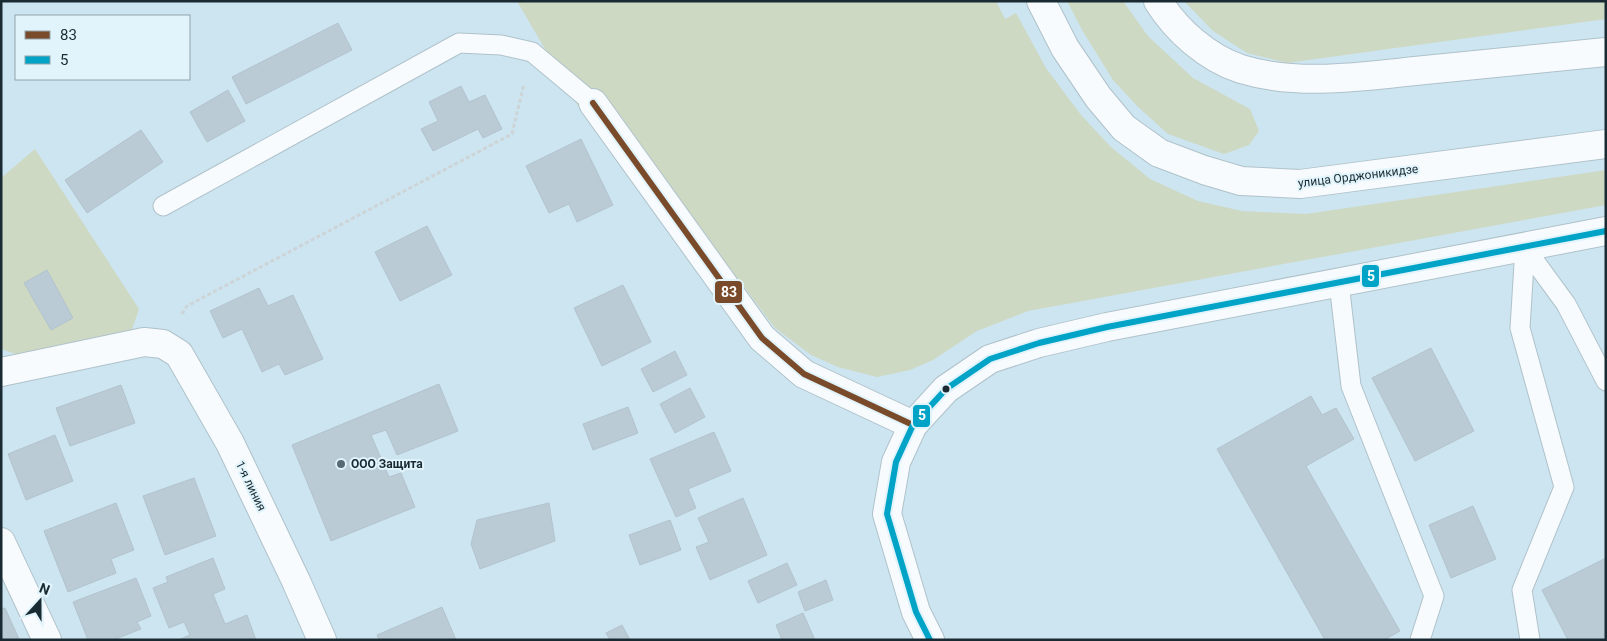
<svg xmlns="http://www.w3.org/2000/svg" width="1607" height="641" viewBox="0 0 1607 641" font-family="Roboto,sans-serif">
	<rect width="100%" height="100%" fill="#cde5f0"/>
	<path fill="#ced9c4" d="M517 1H996L1005 19 1016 13 1046 68 1081 115 1111 147 1150 179 1198 201 1242 211 1306 214 1606 170V205L1028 311 977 331 933 360 910 370 877 377 838 367 811 355 775 328 599 95 578 106Z
		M1067 1H1123L1148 36 1193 78 1250 109 1259 131 1249 145 1224 154 1168 134 1137 106 1113 80 1082 30Z
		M1184 1H1606V19L1287 63 1247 53 1213 31Z
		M35 149 139 309 129 338 24 357 1 349V178Z"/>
	<path fill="#bacbd5" stroke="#b2c3cd" d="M338 23 352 50 246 104 232 77Z
		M461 86 469 102 485 95 502 129 483 138 478 129 433 151 421 129 438 121 429 102Z
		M228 90 245 121 207 142 190 112Z
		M141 130 163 162 87 213 65 180Z
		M581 139 613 205 577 222 569 204 549 213 526 166Z
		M427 226 452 275 400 301 375 252Z
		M47 270 73 318 51 330 24 283Z
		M623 285 651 342 602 366 574 308Z
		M259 288 268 306 293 295 323 359 285 375 279 364 262 372 242 329 223 338 210 311Z
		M1431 348 1474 431 1415 461 1372 378Z
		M675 351 687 375 653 392 641 369Z
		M439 384 458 431 397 455 386 430 371 435 389 477 401 473 415 507 331 541 292 445Z
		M121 385 135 423 70 446 56 408Z
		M690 388 705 417 675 433 660 404Z
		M1311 396 1322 415 1336 408 1354 439 1306 466 1400 631 1384 640H1325L1217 449Z
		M628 407 638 433 593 450 583 424Z
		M714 432 731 471 688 489 696 508 676 517 650 459Z
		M55 435 73 481 26 500 8 454Z
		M194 478 216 536 165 555 143 496Z
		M743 498 767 555 710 580 696 547 709 542 698 518Z
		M116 503 134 550 111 559 116 573 68 592 44 531Z
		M549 503 555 541 480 569 471 544 477 520Z
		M1473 506 1496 559 1451 578 1429 525Z
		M670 520 681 550 640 565 629 535Z
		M213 558 225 589 213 594 225 624 247 615 256 640H178L190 635 184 622 169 628 153 588 168 582 166 577Z
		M1606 558V640H1568L1542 590Z
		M787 563 797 585 758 603 748 581Z
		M136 578 151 616 137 622 141 629 113 640H88L73 602Z
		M826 580 833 600 805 611 798 592Z
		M442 607 456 640H379L377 635Z
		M5 608 19 639 18 640H1V609Z
		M803 613 815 640H782L776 625Z
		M622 625 630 640H610L606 633Z"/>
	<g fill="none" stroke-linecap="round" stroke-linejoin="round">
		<defs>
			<path id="service" d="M163 206 459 43 501 45 532 52 593 103
				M1525 248 1520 328 1564 487 1522 590 1530 640
				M1525 248 1566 304 1606 381
				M1339 283 1351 386 1434 596 1420 640"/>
			<path id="minor" d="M593 103 762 338 804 374 913 425
				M1 372 144 342 163 344 179 354 230 443 296 581 322 640
				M1 542 47 640
				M930 640 916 612 887 514 896 462 913 425 946 389 990 359 1039 343 1107 327 1606 231"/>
			<path id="primary" d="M1041 1 1065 48 1098 97 1124 128 1159 153 1204 170 1241 181 1300 184 1606 144
				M1158 1C1176 30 1207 58 1241 69 1300 87 1365 76 1425 70 1485 64 1546 58 1606 52"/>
		</defs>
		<use href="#service" stroke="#afc2cb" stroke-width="21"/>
		<use href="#minor" stroke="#afc2cb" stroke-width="30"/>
		<use href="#primary" stroke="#afc2cb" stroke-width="30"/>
		<path stroke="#cdd4d7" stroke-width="3" stroke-dasharray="4 2.5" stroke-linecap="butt" d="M182 314 187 306 512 134 524 84"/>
		<use href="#service" stroke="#f8fbfd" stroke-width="19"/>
		<use href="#minor" stroke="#f8fbfd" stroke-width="28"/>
		<use href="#primary" stroke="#f8fbfd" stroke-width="28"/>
		<defs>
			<path id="bus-1" d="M593 103 762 338 804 374 913 425"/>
			<path id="bus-2" d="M930 640 916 612 887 514 896 462 913 425 946 389 990 359 1039 343 1107 327 1606 231"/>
		</defs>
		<use href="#bus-1" stroke="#e1f3fb" stroke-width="10"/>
		<use href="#bus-2" stroke="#e1f3fb" stroke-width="10"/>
		<use href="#bus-1" stroke="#7a4b2a" stroke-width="6"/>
		<use href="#bus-2" stroke="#01a3c6" stroke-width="6"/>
	</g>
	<circle fill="#192a32" stroke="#e1f3fb" stroke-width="2" cx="946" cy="389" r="4.5"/>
	<circle fill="#586b74" stroke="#e1f3fb" stroke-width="2" cx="341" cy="464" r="5"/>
	<g text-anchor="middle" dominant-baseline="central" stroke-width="4" stroke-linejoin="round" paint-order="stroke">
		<g font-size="12" fill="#192a32" stroke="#e1f3fb">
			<text transform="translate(1358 176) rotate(-7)">улица Орджоникидзе</text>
			<text transform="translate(251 486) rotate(64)">1-я линия</text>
		</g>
		<g font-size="12" font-weight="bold" fill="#192a32" stroke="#e1f3fb" text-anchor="start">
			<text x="351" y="464">ООО Защита</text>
		</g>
	</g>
	<g stroke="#e1f3fb" stroke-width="2">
		<rect x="1361" y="264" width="19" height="24" rx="5" fill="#01a3c6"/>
		<rect x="714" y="280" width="29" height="24" rx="5" fill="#7a4b2a"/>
		<rect x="912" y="404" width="19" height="24" rx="5" fill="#01a3c6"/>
	</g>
	<g font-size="14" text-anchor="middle" font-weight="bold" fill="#fff">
		<text x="1371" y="281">5</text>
		<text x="729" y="297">83</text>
		<text x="922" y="420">5</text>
	</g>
	<rect width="1607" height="641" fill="none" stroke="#192a32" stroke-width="5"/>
	<rect x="15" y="15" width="175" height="65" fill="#e1f3fb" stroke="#91a3ab"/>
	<rect x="25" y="31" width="25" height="8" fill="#7a4b2a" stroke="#91a3ab"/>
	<text x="60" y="40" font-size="15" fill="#192a32">83</text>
	<rect x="25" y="56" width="25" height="8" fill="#01a3c6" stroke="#91a3ab"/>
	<text x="60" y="65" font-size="15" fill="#192a32">5</text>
	<g transform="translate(40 601) rotate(21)" stroke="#e1f3fb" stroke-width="4" paint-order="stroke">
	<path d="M0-4L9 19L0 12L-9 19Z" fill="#192a32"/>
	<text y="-8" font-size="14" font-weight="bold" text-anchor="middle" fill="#192a32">N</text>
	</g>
</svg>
